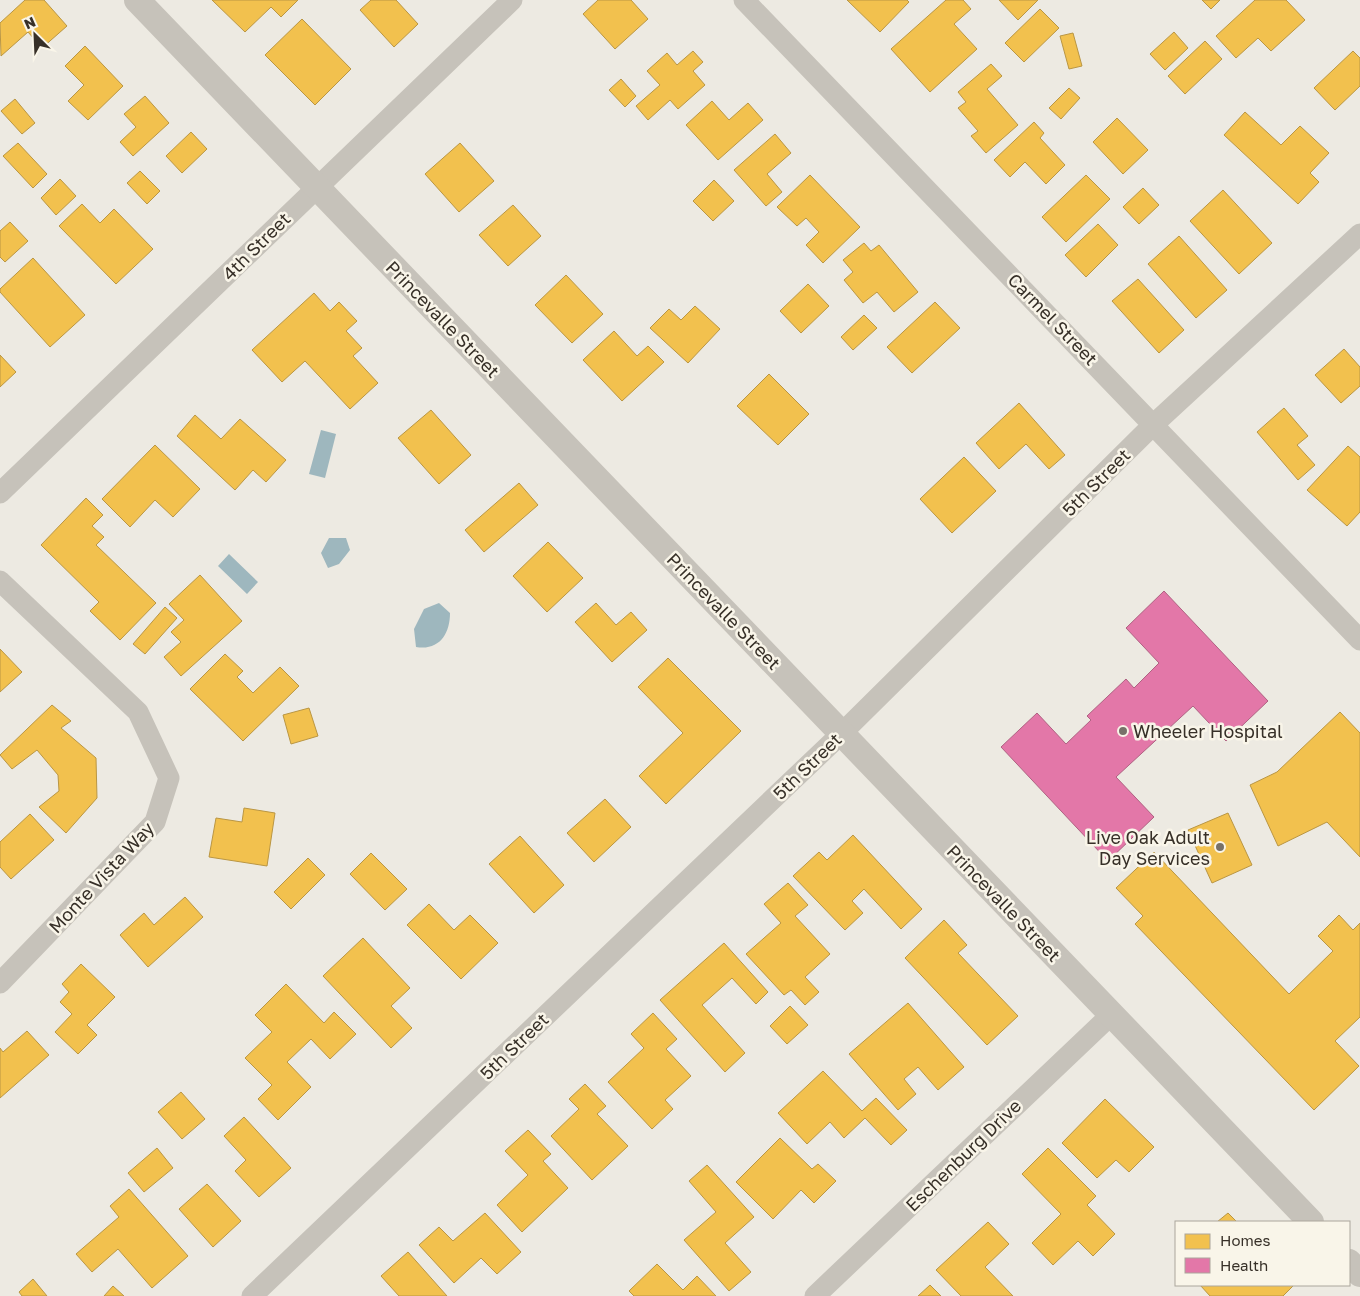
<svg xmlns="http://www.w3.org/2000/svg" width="1360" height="1296" viewBox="0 0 1360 1296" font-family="'Golos Text',sans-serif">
	<rect width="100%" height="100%" fill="#edeae2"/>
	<path fill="#9eb7be" d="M321 430 336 434 325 478 309 474Z
		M329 538H346L350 550 339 564 328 568 321 553Z
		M229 554 258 582 247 594 218 566Z
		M439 603 450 613C450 634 439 651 416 647L414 629 424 609Z"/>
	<path fill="#f2c14e" stroke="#ba9643" d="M25 0H44L67 26 42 48 28 32 1 56 0 23Z
		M212 0H298L281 17 271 7 245 32Z
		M371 0H396L418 24 394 47 360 10Z
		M598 0H631L648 19 615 49 583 14Z
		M847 0H907L909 2 880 32Z
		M946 0H963L971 9 954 24 977 49 930 92 891 49Z
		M999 0H1038L1018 20Z
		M1202 0H1220L1211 9Z
		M1255 0H1286L1305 20 1271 51 1258 38 1236 58 1216 36Z
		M1040 9 1059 28 1024 62 1005 43Z
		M302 19 351 69 315 105 265 55Z
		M1174 32 1188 48 1165 70 1150 54Z
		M1073 33 1082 66 1069 69 1060 36Z
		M1205 41 1222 59 1185 94 1168 76Z
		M85 46 123 86 88 120 68 101 84 85 65 66Z
		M693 51 703 62 693 71 705 85 678 109 670 100 648 120 636 106 660 85 647 71 667 53 677 65Z
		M1353 51 1360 58V86L1335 110 1314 88Z
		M991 64 1002 76 987 89 1018 125 986 153 971 136 978 131 958 108 966 102 958 92Z
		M621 79 636 96 625 107 609 90Z
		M1069 88 1080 98 1061 119 1049 108Z
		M145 96 169 123 133 156 120 142 136 127 124 114Z
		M15 99 35 123 22 134 1 111Z
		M712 101 729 120 748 103 763 120 718 160 686 125Z
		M1245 112 1281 145 1300 126 1329 153 1310 173 1319 182 1298 204 1224 135Z
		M1117 118 1148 150 1123 174 1093 142Z
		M1034 122 1044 133 1040 138 1065 165 1046 184 1025 162 1010 177 994 160Z
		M191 132 207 149 182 173 166 156Z
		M775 134 791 153 767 174 782 192 766 206 734 170Z
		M18 143 47 174 33 188 3 156Z
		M460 143 494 181 459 212 425 174Z
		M140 171 160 191 147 204 127 183Z
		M810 175 860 227 823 263 806 245 819 232 806 218 797 226 777 207Z
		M1086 175 1110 199 1066 242 1042 217Z
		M60 179 76 196 56 215 41 198Z
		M714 180 734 201 713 221 693 201Z
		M1143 188 1159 205 1139 224 1123 207Z
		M1223 190 1272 243 1239 274 1190 221Z
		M82 204 100 223 114 209 153 249 116 284 59 226Z
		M513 205 541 236 508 266 479 235Z
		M10 222 28 241 5 262 0 257V231Z
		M1098 224 1118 245 1086 277 1065 255Z
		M1179 236 1227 290 1196 318 1148 264Z
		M864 243 871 251 879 245 918 292 894 312 877 292 863 303 844 280 853 272 843 260Z
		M33 258 85 315 50 347 0 292V289Z
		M566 275 603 314 572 343 535 305Z
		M1138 279 1184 330 1159 353 1112 301Z
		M808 284 829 306 801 333 780 311Z
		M314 293 330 311 339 302 357 321 346 331 362 348 353 356 378 383 350 409 305 361 282 382 252 350Z
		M935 302 960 328 912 373 887 347Z
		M695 306 720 329 688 363 650 328 669 309 681 320Z
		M864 315 877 328 853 350 841 337Z
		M614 331 637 356 648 346 664 362 622 401 583 360Z
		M1344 349 1360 367V386L1341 403 1315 375Z
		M0 355 16 372 0 387Z
		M769 374 809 414 778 445 737 406Z
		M1019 403 1065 455 1049 469 1026 444 999 469 976 443Z
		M1284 408 1308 436 1297 445 1315 465 1298 480 1257 432Z
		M431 410 471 455 439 484 398 438Z
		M195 415 221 439 240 419 286 460 266 482 253 470 235 490 177 436Z
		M155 445 200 489 173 517 155 500 130 527 102 499Z
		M1348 446 1360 457V512L1347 526 1307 490Z
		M964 457 996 491 952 533 920 499Z
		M519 483 538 505 484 552 465 530Z
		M86 498 103 515 92 526 104 537 96 545 156 603 120 640 90 611 99 602 41 545Z
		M548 542 583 578 547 612 513 576Z
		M200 575 242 621 181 676 164 657 181 642 171 632 184 620 169 604Z
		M596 603 616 625 631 612 647 630 612 662 575 622Z
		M165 607 177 618 145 654 133 644Z
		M0 649 22 672 0 692Z
		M225 654 243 671 237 677 253 693 280 667 299 686 243 741 190 689Z
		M668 658 741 731 666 804 639 776 683 733 638 687Z
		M52 705 71 721 61 728 96 758 97 798 66 833 39 807 59 791 58 775 37 750 12 769 0 755Z
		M309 708 318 736 291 744 283 715Z
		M1340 712 1360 733V857L1327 822 1278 846 1250 785 1277 772Z
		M605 799 631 827 594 862 567 833Z
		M244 808 275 813 267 866 209 857 216 818 242 822Z
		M1228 813 1252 865 1212 883 1188 830Z
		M30 814 54 840 11 879 0 867V842Z
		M853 835 922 909 901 929 864 889 852 901 863 913 845 930 793 876 819 852 827 860Z
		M520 836 564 885 534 913 489 864Z
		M1154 852 1289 994 1333 951 1318 936 1339 915 1353 930 1360 923V1017L1335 1041 1359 1066 1314 1110 1135 924 1143 916 1116 888Z
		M371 853 407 889 385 910 350 874Z
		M308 858 325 875 291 909 274 892Z
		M788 883 808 905 795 916 830 954 805 977 819 992 805 1005 791 990 784 995 746 954 781 923 764 904Z
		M185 897 203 917 148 967 120 935 144 913 154 925Z
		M429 904 454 930 470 915 498 943 461 979 407 925Z
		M944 920 967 945 958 953 1018 1016 987 1045 905 958Z
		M363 938 410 988 391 1006 412 1028 391 1048 323 976Z
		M724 943 768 992 756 1004 732 978 702 1005 745 1053 725 1072 660 1000Z
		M81 964 115 997 87 1025 97 1035 78 1054 55 1032 72 1014 60 1002 69 992 62 984Z
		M286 984 324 1023 334 1012 356 1034 330 1059 311 1039 287 1062 311 1087 278 1120 258 1099 272 1085 245 1058 272 1032 255 1015Z
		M908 1003 964 1067 938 1090 918 1067 904 1079 916 1094 898 1110 849 1054Z
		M790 1006 808 1025 787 1044 770 1026Z
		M653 1013 677 1039 666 1049 691 1076 665 1100 673 1109 652 1129 608 1082 644 1048 631 1034Z
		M27 1031 49 1055 0 1098V1048L3 1052Z
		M823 1071 862 1111 876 1098 907 1130 891 1145 865 1118 844 1138 830 1122 807 1144 778 1113Z
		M585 1084 606 1106 597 1114 628 1146 592 1180 551 1136 579 1109 569 1099Z
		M181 1092 205 1119 182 1139 158 1112Z
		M1105 1099 1154 1147 1129 1172 1116 1160 1097 1178 1062 1143Z
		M244 1117 291 1168 259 1197 235 1171 246 1160 224 1136Z
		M528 1130 551 1154 543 1161 568 1188 522 1232 497 1205 528 1175 505 1151Z
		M780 1138 812 1169 818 1164 836 1181 814 1203 801 1190 773 1219 736 1182Z
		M157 1148 173 1168 144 1192 128 1173Z
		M1048 1148 1096 1196 1087 1205 1115 1234 1093 1256 1078 1241 1053 1265 1032 1243 1061 1214 1022 1174Z
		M707 1165 754 1217 725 1243 751 1272 729 1291 684 1240 716 1212 689 1181Z
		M207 1184 241 1221 213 1247 179 1209Z
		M129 1189 188 1256 152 1288 118 1249 92 1272 76 1254 119 1217 110 1206Z
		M485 1213 521 1252 497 1274 481 1258 454 1283 419 1245 439 1227 453 1241Z
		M1228 1213 1237 1222H1217Z
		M988 1222 1009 1244 985 1267 1013 1296H961L936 1270Z
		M408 1252 447 1296H399L381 1276Z
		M657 1264 683 1290 697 1276 716 1296H634L629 1291Z
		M33 1279 47 1296H22L19 1292Z
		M930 1285 941 1296H918Z
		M1200 1285H1294L1283 1296H1210Z
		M113 1286 124 1296H104Z"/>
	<path fill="#e377a8" stroke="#af6282" d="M1164 591 1268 701 1226 741 1193 706 1116 777 1154 817 1108 861 1001 747 1037 713 1066 744 1091 720 1087 716 1126 679 1134 688 1159 663 1126 628Z"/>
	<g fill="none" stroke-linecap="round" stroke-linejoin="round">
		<path stroke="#c6c2ba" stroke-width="21" d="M744 0 1360 640
			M0 493 512 0
			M0 581 138 712 169 778 155 822 0 983
			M252 1296 842 733 1154 424 1360 234
			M815 1296 1111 1015"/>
		<path stroke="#c6c2ba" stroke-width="26" d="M137 0 1311 1222
			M1349 1262 1360 1274"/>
	</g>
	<g fill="#777169" stroke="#f9f5e9" stroke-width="2">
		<circle cx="1123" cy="731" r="5"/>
		<circle cx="1220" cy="847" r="5"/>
	</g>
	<g text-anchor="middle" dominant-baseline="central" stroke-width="5" stroke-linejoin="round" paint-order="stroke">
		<g font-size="18" fill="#373028" stroke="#f9f5e9">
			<text transform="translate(256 246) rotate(-45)">4th Street</text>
			<text transform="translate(443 319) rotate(46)">Princevalle Street</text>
			<text transform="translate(1053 319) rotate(46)">Carmel Street</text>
			<text transform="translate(1096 482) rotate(-45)">5th Street</text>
			<text transform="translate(724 611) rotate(46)">Princevalle Street</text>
			<text transform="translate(807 766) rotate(-44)">5th Street</text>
			<text transform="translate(101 877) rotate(-47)">Monte Vista Way</text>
			<text transform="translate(1004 903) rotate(46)">Princevalle Street</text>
			<text transform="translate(514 1046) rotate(-44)">5th Street</text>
			<text transform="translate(963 1155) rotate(-44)">Eschenburg Drive</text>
		</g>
		<g font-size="18" fill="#373028" stroke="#f9f5e9" text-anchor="start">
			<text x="1133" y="731">Wheeler Hospital</text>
			<text x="1210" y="837" text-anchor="end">Live Oak Adult<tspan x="1210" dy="21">Day Services</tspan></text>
		</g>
	</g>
	<rect x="1175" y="1221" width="175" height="65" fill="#f9f5e9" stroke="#aba69c"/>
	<rect x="1185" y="1234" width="25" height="15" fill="#f2c14e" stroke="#aba69c"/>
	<text x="1220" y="1246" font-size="15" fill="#373028">Homes</text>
	<rect x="1185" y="1258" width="25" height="15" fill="#e377a8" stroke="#aba69c"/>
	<text x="1220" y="1271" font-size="15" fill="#373028">Health</text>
	<g transform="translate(35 35) rotate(336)" stroke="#f9f5e9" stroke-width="4" paint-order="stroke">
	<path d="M0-4L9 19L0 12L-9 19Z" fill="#373028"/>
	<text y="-8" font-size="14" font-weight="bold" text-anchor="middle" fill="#373028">N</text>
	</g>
</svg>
